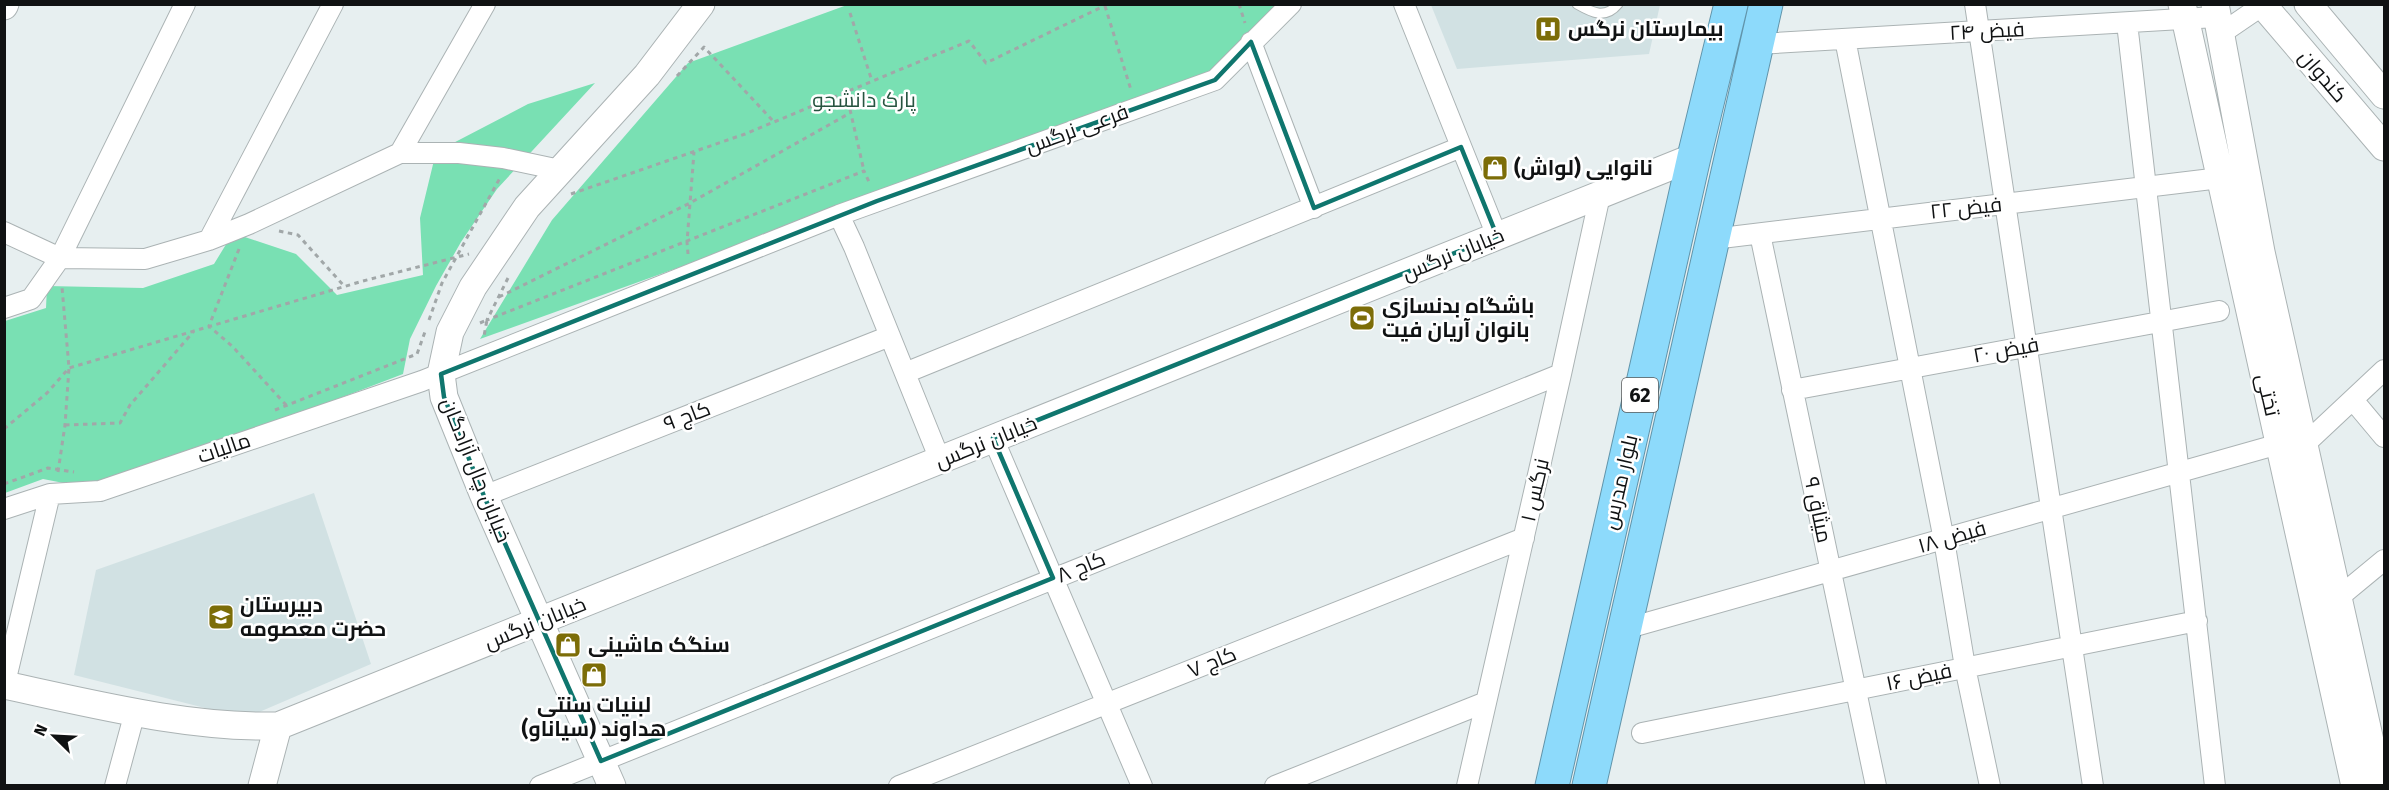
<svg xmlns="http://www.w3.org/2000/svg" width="2389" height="790" viewBox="0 0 2389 790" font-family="'Fira Sans',Cairo,sans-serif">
	<rect width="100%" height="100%" fill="#e7eff0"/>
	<path fill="#d1e1e3" d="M1431 5H1660L1649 54 1457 69Z
		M314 493 371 664 245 718 74 675 96 570Z"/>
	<path fill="#79e0b3" d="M847 5H1286L1214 75 480 339 552 220 688 63Z
		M595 83 497 189 461 242 436 286 410 339 403 374 100 490 43 479 5 493V321L46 308 47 286 143 288 214 264 233 233 296 254 337 295 423 275 420 218 436 152 528 104Z"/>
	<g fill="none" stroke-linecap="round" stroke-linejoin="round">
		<defs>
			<path id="lane" d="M1577 4C1591 12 1605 20 1618 4"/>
			<path id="street" d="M1404 4 1497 236
				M1975 4 2093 786
				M2127 23 2215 786
				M2219 35 2263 5
				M1845 39 1944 540 1965 667 1990 786
				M1251 42 1314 208
				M1758 44 2216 17
				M400 153 485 4
				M839 215 854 247 940 460
				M4 232 60 258 145 259 209 240 249 224 400 153H459L503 158 560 170
				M1760 234 1876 786
				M1713 239 2220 178
				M209 240 333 4
				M4 308 31 299 60 258 185 4
				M905 373 1461 147
				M1792 390 2219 311
				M2353 400 2384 437
				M993 438 1142 786
				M2304 445 2384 370
				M484 496 890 336
				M4 509 50 494 100 491 422 381 839 215 1215 80 1291 4
				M2338 598 2384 560
				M1625 629 2279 444
				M4 687 50 494
				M1642 733 2197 621
				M115 786 135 712
				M540 786 1561 374
				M899 786 1524 538
				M1275 786 1486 702
				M1467 786 1561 374 1600 195"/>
			<path id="secondary" d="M2182 4 2355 786
				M2215 4 2261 252 2380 786
				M2262 4 2384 147
				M2308 4 2384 95
				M4 6 5 4
				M4 685C94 704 186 728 278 726L1694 157
				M262 786 278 726
				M612 786 484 496 444 397 441 374 450 332 473 287 527 207 647 75 701 4"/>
			<path id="highway" d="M1552 786 1694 157 1731 4
				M1589 786 1766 4"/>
		</defs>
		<use href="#lane" stroke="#abb3b4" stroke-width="11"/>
		<use href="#street" stroke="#abb3b4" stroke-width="22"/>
		<use href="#secondary" stroke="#abb3b4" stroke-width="29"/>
		<use href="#highway" stroke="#6194aa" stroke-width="35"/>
		<path stroke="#a1a7a8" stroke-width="3" stroke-dasharray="4.5 4.5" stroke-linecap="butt" d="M1239 4 1245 23
			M1105 6 1131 90
			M850 13 872 81
			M677 76 704 47 774 122
			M846 92 864 171
			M571 194 745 134 969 41 986 63 1108 4
			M279 231 298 235 345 287
			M239 249 209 326 233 347 287 406
			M688 254 687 242 694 152
			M508 278 487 320 864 171 870 184
			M499 297 690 203 850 113
			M429 320 442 283 501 176
			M480 323 487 320 484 336
			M275 410 417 354 426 329
			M65 425 120 423 130 405 194 331
			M4 429 47 393 69 368 363 281 469 254
			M58 472 65 425 69 368 62 287
			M4 484 48 468 74 472"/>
		<use href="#lane" stroke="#fff" stroke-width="9"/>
		<use href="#street" stroke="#fff" stroke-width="20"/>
		<use href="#secondary" stroke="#fff" stroke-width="27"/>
		<use href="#highway" stroke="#8ddafb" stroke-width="33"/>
	</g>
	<path fill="none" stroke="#0f766e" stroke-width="4.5" stroke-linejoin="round" d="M1251 42 1314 208 1461 147 1497 236 993 438 1053 578 601 761 484 496 444 397 441 374 877 201 1215 80Z"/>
	<defs>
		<symbol id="hospital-square" viewBox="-11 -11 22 22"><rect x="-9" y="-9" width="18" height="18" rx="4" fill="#7c6d08" stroke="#fff"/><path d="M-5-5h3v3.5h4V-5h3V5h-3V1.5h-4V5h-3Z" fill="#fff"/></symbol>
		<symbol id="shop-square" viewBox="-11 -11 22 22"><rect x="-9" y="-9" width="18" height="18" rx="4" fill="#7c6d08" stroke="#fff"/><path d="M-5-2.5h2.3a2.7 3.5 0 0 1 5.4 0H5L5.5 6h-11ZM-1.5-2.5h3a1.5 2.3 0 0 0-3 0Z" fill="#fff"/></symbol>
		<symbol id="stadium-square" viewBox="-11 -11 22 22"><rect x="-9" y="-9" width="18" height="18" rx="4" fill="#7c6d08" stroke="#fff"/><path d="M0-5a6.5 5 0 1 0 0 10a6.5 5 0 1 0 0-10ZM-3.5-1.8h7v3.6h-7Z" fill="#fff"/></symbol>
		<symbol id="school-square" viewBox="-11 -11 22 22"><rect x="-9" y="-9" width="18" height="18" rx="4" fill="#7c6d08" stroke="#fff"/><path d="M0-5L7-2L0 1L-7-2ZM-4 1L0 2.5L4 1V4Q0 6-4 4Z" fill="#fff"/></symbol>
	</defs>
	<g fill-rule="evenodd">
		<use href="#hospital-square" x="1533" y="14" width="30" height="30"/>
		<use href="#shop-square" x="1480" y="153" width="30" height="30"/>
		<use href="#stadium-square" x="1347" y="303" width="30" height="30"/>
		<use href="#school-square" x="206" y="602" width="30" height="30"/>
		<use href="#shop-square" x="553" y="630" width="30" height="30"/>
		<use href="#shop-square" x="579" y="660" width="30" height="30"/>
	</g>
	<g text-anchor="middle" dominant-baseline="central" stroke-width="5" stroke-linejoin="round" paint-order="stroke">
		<rect fill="#fff" stroke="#58595a" stroke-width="1.5" x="1622" y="378" width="36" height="34" rx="4.5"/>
		<g font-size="20" font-weight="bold" fill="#101213">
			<text x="1640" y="395">62</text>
		</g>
		<g font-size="21" font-weight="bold" fill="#101213" stroke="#fff" text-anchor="start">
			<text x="1568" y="29">بیمارستان نرگس</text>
			<text x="1514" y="168">نانوایی (لواش)</text>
			<text x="1382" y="306">باشگاه بدنسازی<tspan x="1382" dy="24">بانوان آریان فیت</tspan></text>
			<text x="240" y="605">دبیرستان<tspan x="240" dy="24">حضرت معصومه</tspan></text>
			<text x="588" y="645">سنگک ماشینی</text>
			<text x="594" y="705" text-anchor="middle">لبنیات سنتی<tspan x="594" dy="24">هداوند (سیاناو)</tspan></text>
		</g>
		<g font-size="21" fill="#101213" stroke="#fff">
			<text transform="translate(1987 31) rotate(-3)">فیض ۲۴</text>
			<text transform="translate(2323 76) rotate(49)">کندوان</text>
			<text transform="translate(1077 129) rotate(-20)">فرعی نرگس</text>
			<text transform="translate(1966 208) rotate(-6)">فیض ۲۲</text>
			<text transform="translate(1453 254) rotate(-22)">خیابان نرگس</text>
			<text transform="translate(2006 350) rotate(-10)">فیض ۲۰</text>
			<text transform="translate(2268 395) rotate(77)">تختی</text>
			<text transform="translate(687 416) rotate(-21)">کاج ۹</text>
			<text transform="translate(986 442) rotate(-22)">خیابان نرگس</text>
			<text transform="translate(224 448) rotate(-19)">مالیات</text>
			<text transform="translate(476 470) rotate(68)">خیابان چال آزادگان</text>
			<text transform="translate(1620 482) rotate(-77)">بلوار مدرس</text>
			<text transform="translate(1535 490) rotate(-77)">نرگس ۱</text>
			<text transform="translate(1818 510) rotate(78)">میثاق ۹</text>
			<text transform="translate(1952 537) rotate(-16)">فیض ۱۸</text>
			<text transform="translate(1081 567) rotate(-22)">کاج ۸</text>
			<text transform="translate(535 623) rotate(-22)">خیابان نرگس</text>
			<text transform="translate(1212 662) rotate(-22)">کاج ۷</text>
			<text transform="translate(1919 677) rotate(-12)">فیض ۱۶</text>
		</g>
		<g font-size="21" fill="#275440" stroke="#fff">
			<text x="864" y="100">پارک دانشجو</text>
		</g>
	</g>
	<rect width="2389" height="790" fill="none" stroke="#101213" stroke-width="12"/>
	<g transform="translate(54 736) rotate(294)" stroke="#ffffff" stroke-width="4.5" paint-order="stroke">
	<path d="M0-4.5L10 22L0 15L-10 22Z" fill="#101213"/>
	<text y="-9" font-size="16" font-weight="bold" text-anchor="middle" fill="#101213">N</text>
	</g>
</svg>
